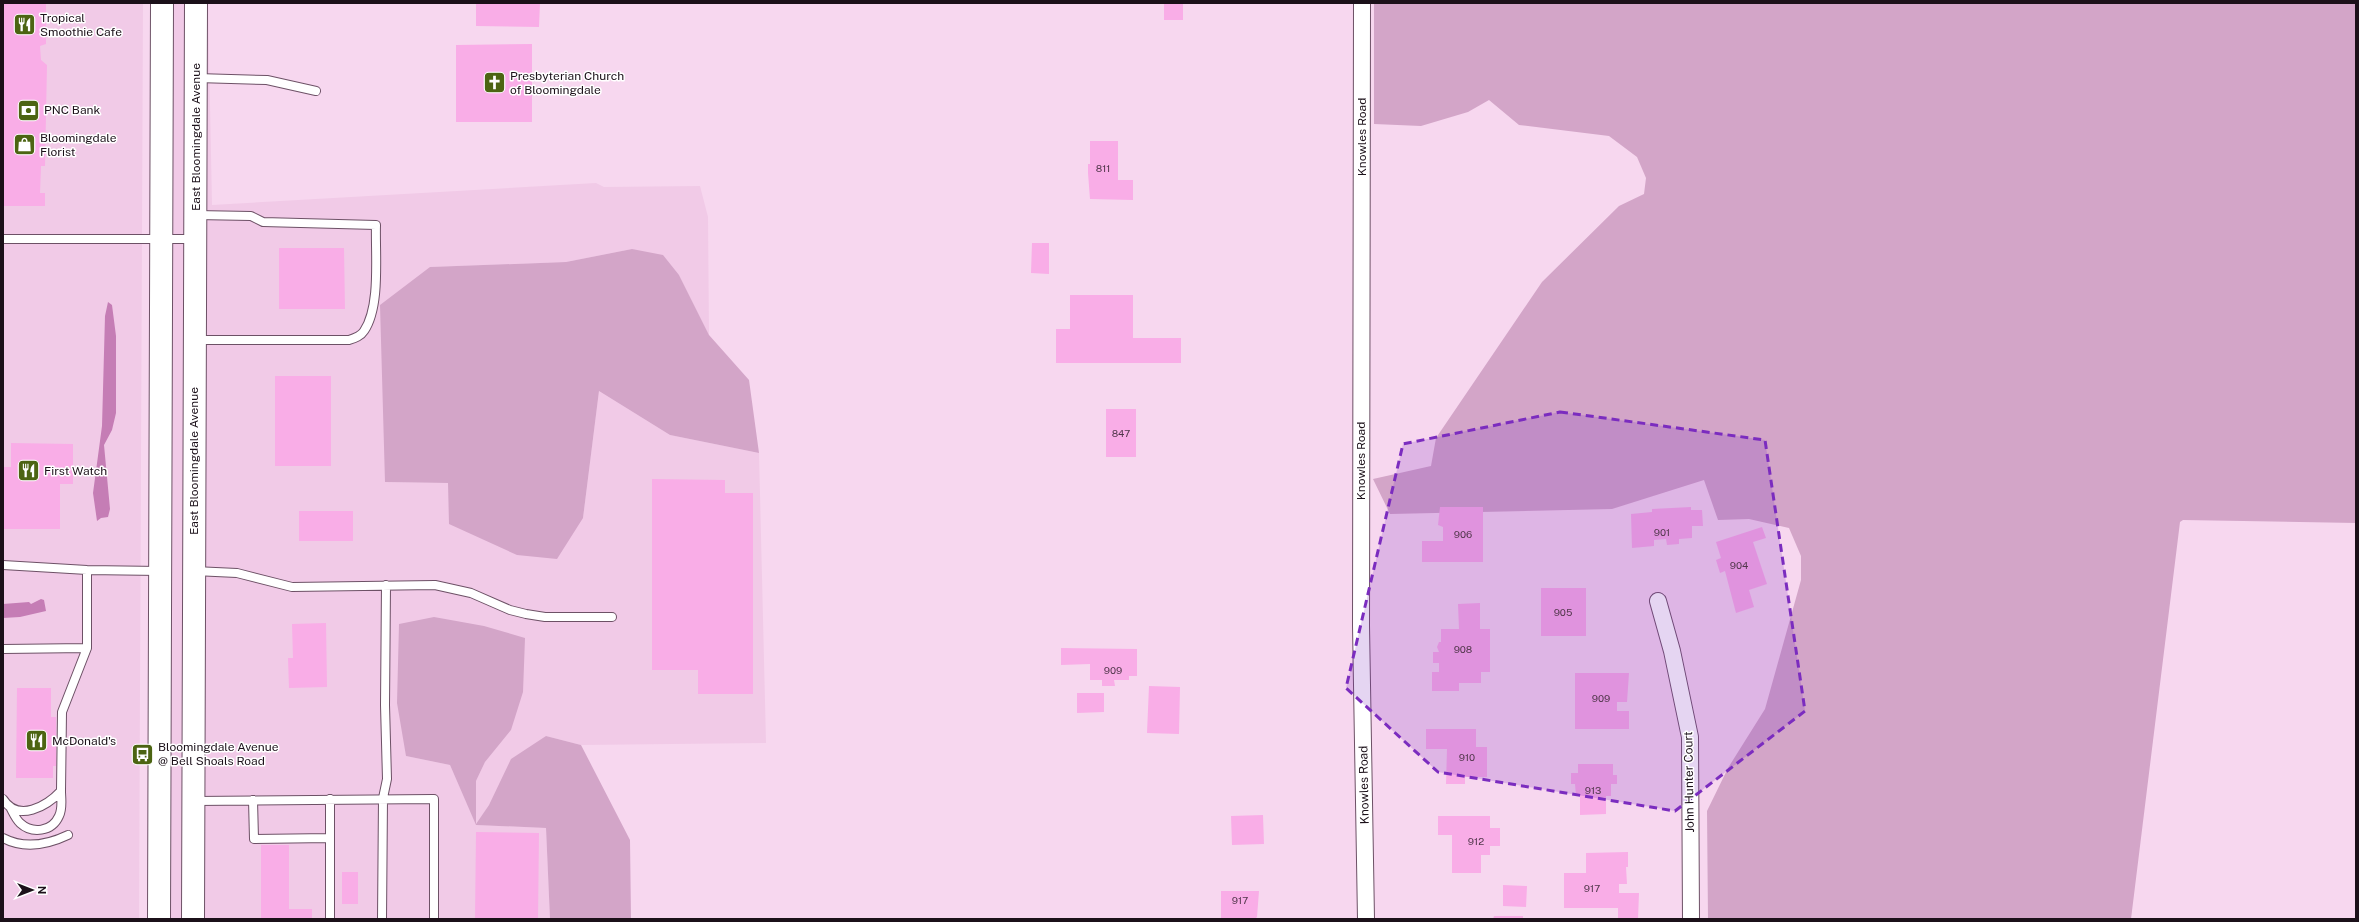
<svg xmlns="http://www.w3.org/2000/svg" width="2359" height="922" viewBox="0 0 2359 922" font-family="'Public Sans',sans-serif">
	<rect width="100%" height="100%" fill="#f7d7ef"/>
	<path fill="#f1cae7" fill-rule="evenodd" d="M3 3H143L139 919H3Z
		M173 3H185L181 919H170Z
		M208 3 212 205 596 183 604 187 700 186 708 217 709 335 679 275 632 249 566 262 430 267 385 482 448 483 583 518 599 391 670 435 759 453 766 743 581 745 546 736 489 805 476 825 546 828 550 919H204ZM511 730 485 762 476 781V824L450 765 406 756Z"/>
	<path fill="#d3a5c8" d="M1374 3H2356V523L2183 520 2180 522 2131 919H1708L1707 811 1728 768 1765 709 1801 580V556L1789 528 1749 519 1718 520 1704 480 1612 509 1390 514 1373 479 1431 466 1436 438 1542 282 1619 206 1644 194 1646 178 1637 157 1609 136 1519 125 1489 100 1468 112 1421 126 1374 124Z
		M632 249 663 255 679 275 709 335 749 380 759 453 670 435 599 391 583 518 557 559 517 555 449 524 448 483 385 482 380 305 430 267 566 262Z
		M434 617 484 626 525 638 523 692 511 730 485 762 476 781V824L489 805 511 759 546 736 581 745 630 840 631 919H550L546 828 476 825 450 765 406 756 397 703 399 624Z"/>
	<path fill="#c57db5" d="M108 302 112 305 116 336V413L112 430 104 445 110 509 108 517 101 518 97 521 93 493 102 426 105 316Z
		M41 599 44 600 46 611 20 617 3 618V604L29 602 31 604Z"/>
	<path fill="#f9ade7" d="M3 3H46V44L40 46 41 60 47 65 45 166H41L40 193H45V206H3Z
		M476 3H540L539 27 476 26Z
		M1164 3H1183V20H1164Z
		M532 44V122H456V45Z
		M1090 141H1118V180H1133V200L1090 199 1088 173V164H1090Z
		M1032 243H1049V274L1031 273Z
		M279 248H344L345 309H279Z
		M1070 295H1133V338H1181V363H1056V329H1070Z
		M275 376H331V466H275Z
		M1106 409H1136V457H1106Z
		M11 443 73 444V484H60V529H3V467H11Z
		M652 479 725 480V493H753V694H698V670H652Z
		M1440 507H1483V562H1422V541H1443V527L1438 525Z
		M1691 507V510H1702L1703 526H1692V538L1679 539V544L1667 545 1666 539 1654 540V546L1632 548 1631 514 1652 512V509Z
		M299 511H353V541H299Z
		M1762 527 1766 538 1753 542 1767 584 1749 590 1754 607 1736 613 1725 571 1720 573 1716 560 1721 558 1716 542Z
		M1541 588H1586V636H1541Z
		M1480 603V629H1490V672H1481V683H1459V691H1432V672H1439V663H1433V652H1439L1437 647 1439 642H1441V629H1459L1458 604Z
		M326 623 327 687 289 688 288 658H293L292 624Z
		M1061 648 1137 649V676H1129V680H1114L1115 686H1102V680H1090V664L1061 665Z
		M1575 673H1629L1627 702H1617V711H1629V729H1575Z
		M1149 686 1180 687 1179 734 1147 733Z
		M17 688H51V717H56V766H53V778H16Z
		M1077 693H1104V712L1077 713Z
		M1426 729H1476V747H1487V777H1465V784H1446L1447 749H1426Z
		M1578 764H1613V775H1617V784H1611V796H1606V814L1580 815V796H1576L1575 784H1571V773H1578Z
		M1263 815 1264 844 1232 845 1231 816Z
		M1438 816H1490V828H1500V846H1490V855H1481V873H1452V835H1438Z
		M476 832 539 833 538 919H475Z
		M261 845H289V909H312V919H261Z
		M1628 852V867H1626L1627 884H1619V893H1639L1638 919H1618V908H1564V873H1586V853Z
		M342 872H358V904H342Z
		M1503 885 1527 886 1526 907 1503 906Z
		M1221 891H1259L1257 917 1255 919H1221Z
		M1494 916H1523V919H1493Z"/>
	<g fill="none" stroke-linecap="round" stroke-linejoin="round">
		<defs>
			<path id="lane" d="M197 78 267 80 316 91
				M196 215 251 216 263 222 376 225C375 254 381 306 364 331 361 336 355 338 349 340H196
				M3 239H194
				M3 565 87 570 160 571
				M194 571 237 573 292 587 435 585 471 593 510 610 526 614 545 617H612
				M3 649 87 648
				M3 799C18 823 47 806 61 791L62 712 87 648V570
				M330 799V838
				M253 800 254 839 330 838V919
				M194 801 434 799V919
				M10 807C13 812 15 818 20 823 32 834 52 832 59 816 63 808 61 799 61 791
				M3 838C24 849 47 845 68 835
				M382 919 383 798 387 779 385 705 386 585"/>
			<path id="street" d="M1362 3 1361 626 1366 919
				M1658 601 1672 651 1690 737 1691 919"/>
			<path id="secondary" d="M159 919 162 3
				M193 919 196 3"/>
		</defs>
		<use href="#lane" stroke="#6d5166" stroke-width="10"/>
		<use href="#street" stroke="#6d5166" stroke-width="18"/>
		<use href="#secondary" stroke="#6d5166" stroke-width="24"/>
		<use href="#lane" stroke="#fff" stroke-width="8"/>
		<use href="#street" stroke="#fff" stroke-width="16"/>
		<use href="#secondary" stroke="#fff" stroke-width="22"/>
	</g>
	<path fill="#7b2cbf" fill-opacity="0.2" stroke="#7b2cbf" stroke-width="3" stroke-dasharray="8 5" stroke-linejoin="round" d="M1560 412 1765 440 1805 711 1675 811 1438 772 1346 688 1403 444Z"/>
	<defs>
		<symbol id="restaurant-square" viewBox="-11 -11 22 22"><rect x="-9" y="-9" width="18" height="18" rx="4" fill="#4c6412" stroke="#fff"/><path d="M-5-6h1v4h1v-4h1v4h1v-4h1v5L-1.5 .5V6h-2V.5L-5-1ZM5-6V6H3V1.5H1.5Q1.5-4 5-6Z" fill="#fff"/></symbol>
		<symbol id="church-square" viewBox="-11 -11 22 22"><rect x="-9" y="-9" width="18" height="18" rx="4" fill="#4c6412" stroke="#fff"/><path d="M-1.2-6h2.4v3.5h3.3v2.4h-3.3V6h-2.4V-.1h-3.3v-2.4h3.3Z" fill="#fff"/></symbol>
		<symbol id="bank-square" viewBox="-11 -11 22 22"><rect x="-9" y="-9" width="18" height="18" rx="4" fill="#4c6412" stroke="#fff"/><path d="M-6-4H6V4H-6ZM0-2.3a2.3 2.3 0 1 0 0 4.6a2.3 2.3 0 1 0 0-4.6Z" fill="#fff"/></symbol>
		<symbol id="shop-square" viewBox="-11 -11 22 22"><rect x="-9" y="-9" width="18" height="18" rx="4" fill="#4c6412" stroke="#fff"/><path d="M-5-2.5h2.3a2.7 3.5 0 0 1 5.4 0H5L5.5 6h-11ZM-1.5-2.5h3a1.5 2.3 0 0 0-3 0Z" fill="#fff"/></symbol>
		<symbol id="bus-square" viewBox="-11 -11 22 22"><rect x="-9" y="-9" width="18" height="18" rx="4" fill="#4c6412" stroke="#fff"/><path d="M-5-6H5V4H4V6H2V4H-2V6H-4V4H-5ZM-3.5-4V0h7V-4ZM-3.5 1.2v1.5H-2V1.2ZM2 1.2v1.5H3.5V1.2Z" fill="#fff"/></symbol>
	</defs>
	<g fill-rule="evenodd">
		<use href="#restaurant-square" x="12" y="12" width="25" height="25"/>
		<use href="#church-square" x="482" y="70" width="25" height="25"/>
		<use href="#bank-square" x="16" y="98" width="25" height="25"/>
		<use href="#shop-square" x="12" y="132" width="25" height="25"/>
		<use href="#restaurant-square" x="16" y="458" width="25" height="25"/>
		<use href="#restaurant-square" x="24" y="728" width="25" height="25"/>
		<use href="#bus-square" x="130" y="742" width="25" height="25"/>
	</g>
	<g text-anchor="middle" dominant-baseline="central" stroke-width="3" stroke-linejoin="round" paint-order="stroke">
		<g font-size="10" fill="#52374c">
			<text x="1103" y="168">811</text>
			<text x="1121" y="433">847</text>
			<text x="1662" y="532">901</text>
			<text x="1463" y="534">906</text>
			<text x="1739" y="565">904</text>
			<text x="1563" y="612">905</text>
			<text x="1463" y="649">908</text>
			<text x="1113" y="670">909</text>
			<text x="1601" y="698">909</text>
			<text x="1467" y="757">910</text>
			<text x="1593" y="790">913</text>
			<text x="1476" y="841">912</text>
			<text x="1592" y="888">917</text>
			<text x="1240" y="900">917</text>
		</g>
		<g font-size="12" fill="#1b1019" stroke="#fff" text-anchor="start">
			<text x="40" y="18">Tropical<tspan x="40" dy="14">Smoothie Cafe</tspan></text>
			<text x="510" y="76">Presbyterian Church<tspan x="510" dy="14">of Bloomingdale</tspan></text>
			<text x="44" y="110">PNC Bank</text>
			<text x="40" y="138">Bloomingdale<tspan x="40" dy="14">Florist</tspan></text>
			<text x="44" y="471">First Watch</text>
			<text x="52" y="741">McDonald's</text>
			<text x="158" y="747">Bloomingdale Avenue<tspan x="158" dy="14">@ Bell Shoals Road</tspan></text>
		</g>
		<g font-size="12" fill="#1b1019" stroke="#fff">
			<text transform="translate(196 137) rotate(-90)">East Bloomingdale Avenue</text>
			<text transform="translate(1362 137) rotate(-90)">Knowles Road</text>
			<text transform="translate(194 461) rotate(-90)">East Bloomingdale Avenue</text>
			<text transform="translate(1361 461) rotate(-90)">Knowles Road</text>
			<text transform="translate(1689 782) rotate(-91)">John Hunter Court</text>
			<text transform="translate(1364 785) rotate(-91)">Knowles Road</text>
		</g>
	</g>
	<rect width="2359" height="922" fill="none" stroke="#1b1019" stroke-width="8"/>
	<g transform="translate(32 890) rotate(90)" stroke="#ffffff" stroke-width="3" paint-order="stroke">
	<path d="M0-3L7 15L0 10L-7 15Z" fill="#1b1019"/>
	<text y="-6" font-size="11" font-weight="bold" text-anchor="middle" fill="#1b1019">N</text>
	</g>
</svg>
